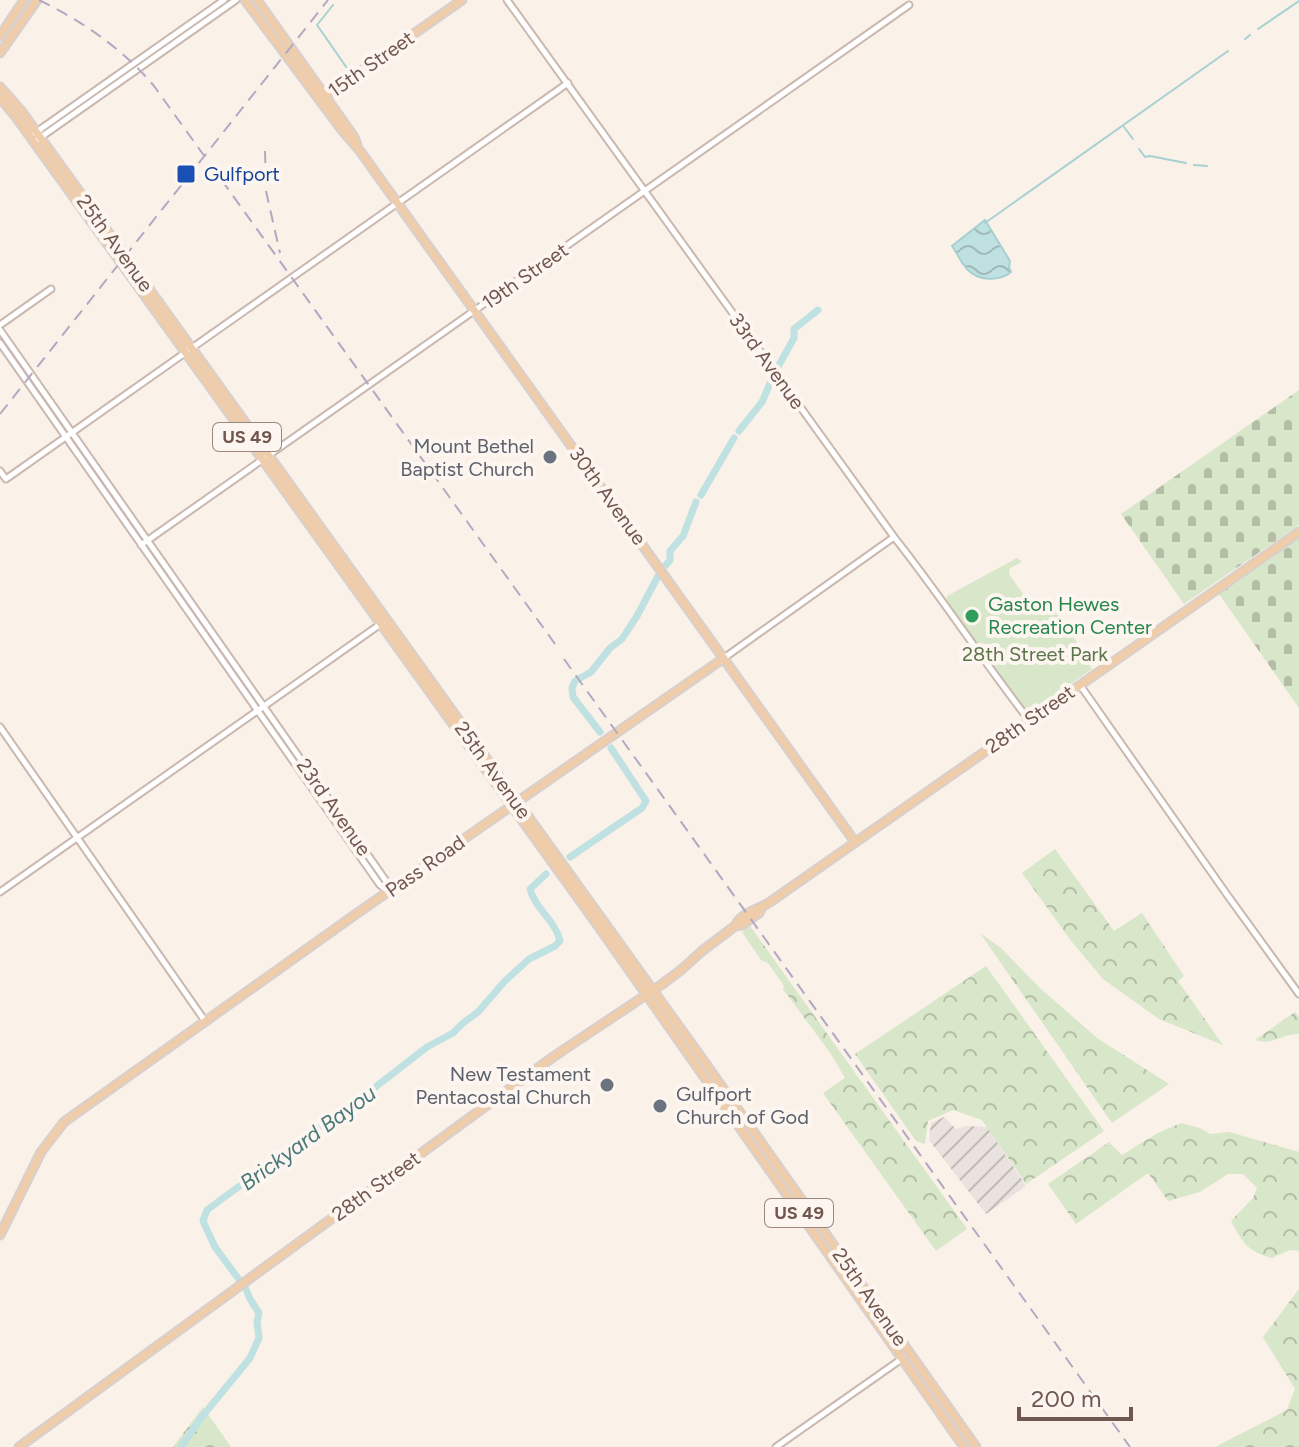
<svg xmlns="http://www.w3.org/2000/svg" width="1299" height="1447" viewBox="0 0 1299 1447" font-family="Figtree,sans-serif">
	<defs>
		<pattern id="industrial-furrows" width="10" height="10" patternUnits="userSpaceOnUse" patternTransform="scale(2)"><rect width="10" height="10" fill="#e9e2de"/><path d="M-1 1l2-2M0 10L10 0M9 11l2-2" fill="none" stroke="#c1bab6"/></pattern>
		<pattern id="forest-crowns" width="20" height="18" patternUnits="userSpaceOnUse" patternTransform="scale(2)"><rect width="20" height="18" fill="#d8e6c9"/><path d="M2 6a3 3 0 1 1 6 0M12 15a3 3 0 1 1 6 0" fill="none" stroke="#b4bda6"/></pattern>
		<pattern id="cemetery-stones" width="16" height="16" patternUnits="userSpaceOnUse" patternTransform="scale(2)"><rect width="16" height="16" fill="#d8e6c9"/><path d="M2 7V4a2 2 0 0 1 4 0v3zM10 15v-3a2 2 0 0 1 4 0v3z" fill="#b4bda6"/></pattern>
		<pattern id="water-waves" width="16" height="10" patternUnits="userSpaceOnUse" patternTransform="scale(2)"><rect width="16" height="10" fill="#c0e1e1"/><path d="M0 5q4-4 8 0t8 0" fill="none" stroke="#a0b9b9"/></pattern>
	</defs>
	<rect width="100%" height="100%" fill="#faf1e9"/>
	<path fill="url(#industrial-furrows)" d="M944 1117 956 1129 966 1126 987 1127 1026 1186 986 1214 929 1140 931 1123Z"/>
	<path fill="url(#forest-crowns)" d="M1055 849 1114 931 1142 913 1184 976 1178 981 1223 1045 1159 1019 1103 979 1072 942 1022 873Z
		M750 926 967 1229 936 1251 823 1093 845 1078 831 1054 783 989 784 986 768 963 761 960 742 932Z
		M980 933 1001 948 1040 988 1097 1038 1169 1084 1112 1123Z
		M986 966 1104 1131 1026 1184 982 1120 953 1110 928 1121 925 1144 916 1141 855 1054Z
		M1295 1012 1299 1017V1034C1280 1034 1273 1046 1255 1040Z
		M1181 1123 1200 1128 1210 1134 1229 1132 1299 1152V1251L1290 1250 1272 1258C1248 1252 1242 1242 1231 1221L1253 1198 1257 1188 1243 1174H1228L1200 1192 1168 1201 1148 1173 1076 1224 1048 1184 1109 1142 1122 1155 1156 1134Z
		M1299 1289V1447H1215L1287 1410 1295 1389 1263 1337Z
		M203 1407 231 1447H173Z"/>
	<path fill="url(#cemetery-stones)" d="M1299 390V525L1184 604 1121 514Z
		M1299 537V708L1219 594Z"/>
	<path fill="#d8e6c9" d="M1017 558 1022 562 1010 568 1009 574C1021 590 1030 611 1054 609L1076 641 1092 669 1030 713 1008 687 946 602 947 596Z"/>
	<path fill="url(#water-waves)" stroke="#a7d1d1" stroke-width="2" d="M985 220 1010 261 1009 267 1011 272C999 282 978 281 967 269 961 263 957 253 952 246Z"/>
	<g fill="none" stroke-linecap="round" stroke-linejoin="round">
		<path stroke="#a7d1d1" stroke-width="2" d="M333 5 317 25 349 71
			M1258 29 1299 1
			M1245 39 1250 35
			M1124 127 1133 139
			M1139 149 1145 157 1150 156 1186 163
			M1194 165 1207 166
			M985 223 1228 51"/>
		<path stroke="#c0e1e1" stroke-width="7" d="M779 365 794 338V329L818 310
			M739 431 762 402 771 381
			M701 495 734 438
			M666 565 670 560V551L683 536 696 502
			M600 732 573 697 572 688 575 681 591 672 610 648 622 639 637 616 658 576
			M570 857 642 808 646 801 611 748
			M181 1447 201 1418 250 1358 259 1338 257 1322 259 1313 250 1299 246 1289 215 1247 203 1221 207 1210 318 1128 352 1108 360 1099 427 1047 453 1033 463 1023 478 1012 504 982 529 959 555 946 560 941C556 921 535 909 530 889L546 874"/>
		<defs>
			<path id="minor" d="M507 0 894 537C941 596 982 660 1029 720
				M35 133 224 0
				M34 142 236 0
				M0 325 51 289
				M0 330 386 881 388 891
				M0 343 380 885 388 891
				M0 471 6 479 568 83
				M141 545 909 5
				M724 658 894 537
				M1080 685 1228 896 1299 994
				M0 727 205 1021
				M0 892 382 623
				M776 1447 903 1358"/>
			<path id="major" d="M245 0 342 130 360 151 855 842
				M257 0 325 96 354 137 357 145
				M0 36 24 0
				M0 53 37 0
				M0 87 22 112 698 1053 976 1447
				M324 97 462 0
				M0 98 16 117 599 927 964 1447
				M735 926C742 912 758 910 770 902L1299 532
				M0 1235 41 1152 64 1122 356 914 724 658
				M19 1447 553 1057 661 985 681 970 702 951 735 926 742 925 759 913 762 907"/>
		</defs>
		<use href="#minor" stroke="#cab8b0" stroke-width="9"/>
		<use href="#major" stroke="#d7d0ce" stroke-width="11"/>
		<use href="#minor" stroke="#fff" stroke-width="5"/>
		<use href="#major" stroke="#efccaa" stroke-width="7"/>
		<path stroke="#b3a8c2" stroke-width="2" stroke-dasharray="12 8" stroke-linecap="butt" d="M39 0C82 21 123 49 154 86L555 644
			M265 151 266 191 280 253
			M0 414 328 0
			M564 659 1130 1447"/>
	</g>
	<rect fill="#1a4fb4" stroke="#fdf5ef" stroke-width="3" x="176" y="164" width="20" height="20" rx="4"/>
	<g fill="#6b7280" stroke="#fdf5ef" stroke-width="3">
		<circle cx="550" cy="457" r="8"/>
		<circle cx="607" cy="1085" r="8"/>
		<circle cx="660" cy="1106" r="8"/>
	</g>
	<circle fill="#2e9e5b" stroke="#fdf5ef" stroke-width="3" cx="972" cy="616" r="8"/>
	<g text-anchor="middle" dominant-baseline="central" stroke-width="8" stroke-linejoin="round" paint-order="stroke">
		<g fill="#fdf5ef" stroke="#9b8680" stroke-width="2">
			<rect x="213" y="423" width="68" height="28" rx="6"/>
			<rect x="765" y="1199" width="68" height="28" rx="6"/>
		</g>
		<g font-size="18" font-weight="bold" fill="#715750">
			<text x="247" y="437">US 49</text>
			<text x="799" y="1213">US 49</text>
		</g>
		<g font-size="20" fill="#715750" stroke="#fdf5ef">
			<text transform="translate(371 64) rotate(-35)">15th Street</text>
			<text transform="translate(115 243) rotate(54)">25th Avenue</text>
			<text transform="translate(525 276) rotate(-35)">19th Street</text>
			<text transform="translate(767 361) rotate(54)">33rd Avenue</text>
			<text transform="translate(608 496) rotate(54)">30th Avenue</text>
			<text transform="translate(1030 719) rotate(-35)">28th Street</text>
			<text transform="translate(493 770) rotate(54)">25th Avenue</text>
			<text transform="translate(334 807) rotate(55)">23rd Avenue</text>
			<text transform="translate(425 866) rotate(-35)">Pass Road</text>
			<text transform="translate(376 1186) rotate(-36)">28th Street</text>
			<text transform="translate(870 1297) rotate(55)">25th Avenue</text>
		</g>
		<g font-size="20" fill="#164399" stroke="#fdf5ef" text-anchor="start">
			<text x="204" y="174">Gulfport</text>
		</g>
		<g font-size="20" fill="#5b616d" stroke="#fdf5ef" text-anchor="end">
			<text x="534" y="446">Mount Bethel<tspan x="534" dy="23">Baptist Church</tspan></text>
			<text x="591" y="1074">New Testament<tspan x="591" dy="23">Pentacostal Church</tspan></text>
			<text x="676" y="1094" text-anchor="start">Gulfport<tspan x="676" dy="23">Church of God</tspan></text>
		</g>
		<g font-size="20" fill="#27864d" stroke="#fdf5ef" text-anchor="start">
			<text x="988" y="604">Gaston Hewes<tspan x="988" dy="23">Recreation Center</tspan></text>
		</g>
		<g font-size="20" fill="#5c754a" stroke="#fdf5ef">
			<text x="1035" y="654">28th Street Park</text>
		</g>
		<g font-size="22" font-style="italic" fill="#49797b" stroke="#fdf5ef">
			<text transform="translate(308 1138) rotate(-36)">Brickyard Bayou</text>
		</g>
	</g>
	<path d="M1019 1407v12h112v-12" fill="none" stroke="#715750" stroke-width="4"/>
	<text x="1031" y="1407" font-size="24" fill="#715750" stroke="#fdf5ef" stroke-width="6" paint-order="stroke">200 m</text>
</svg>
